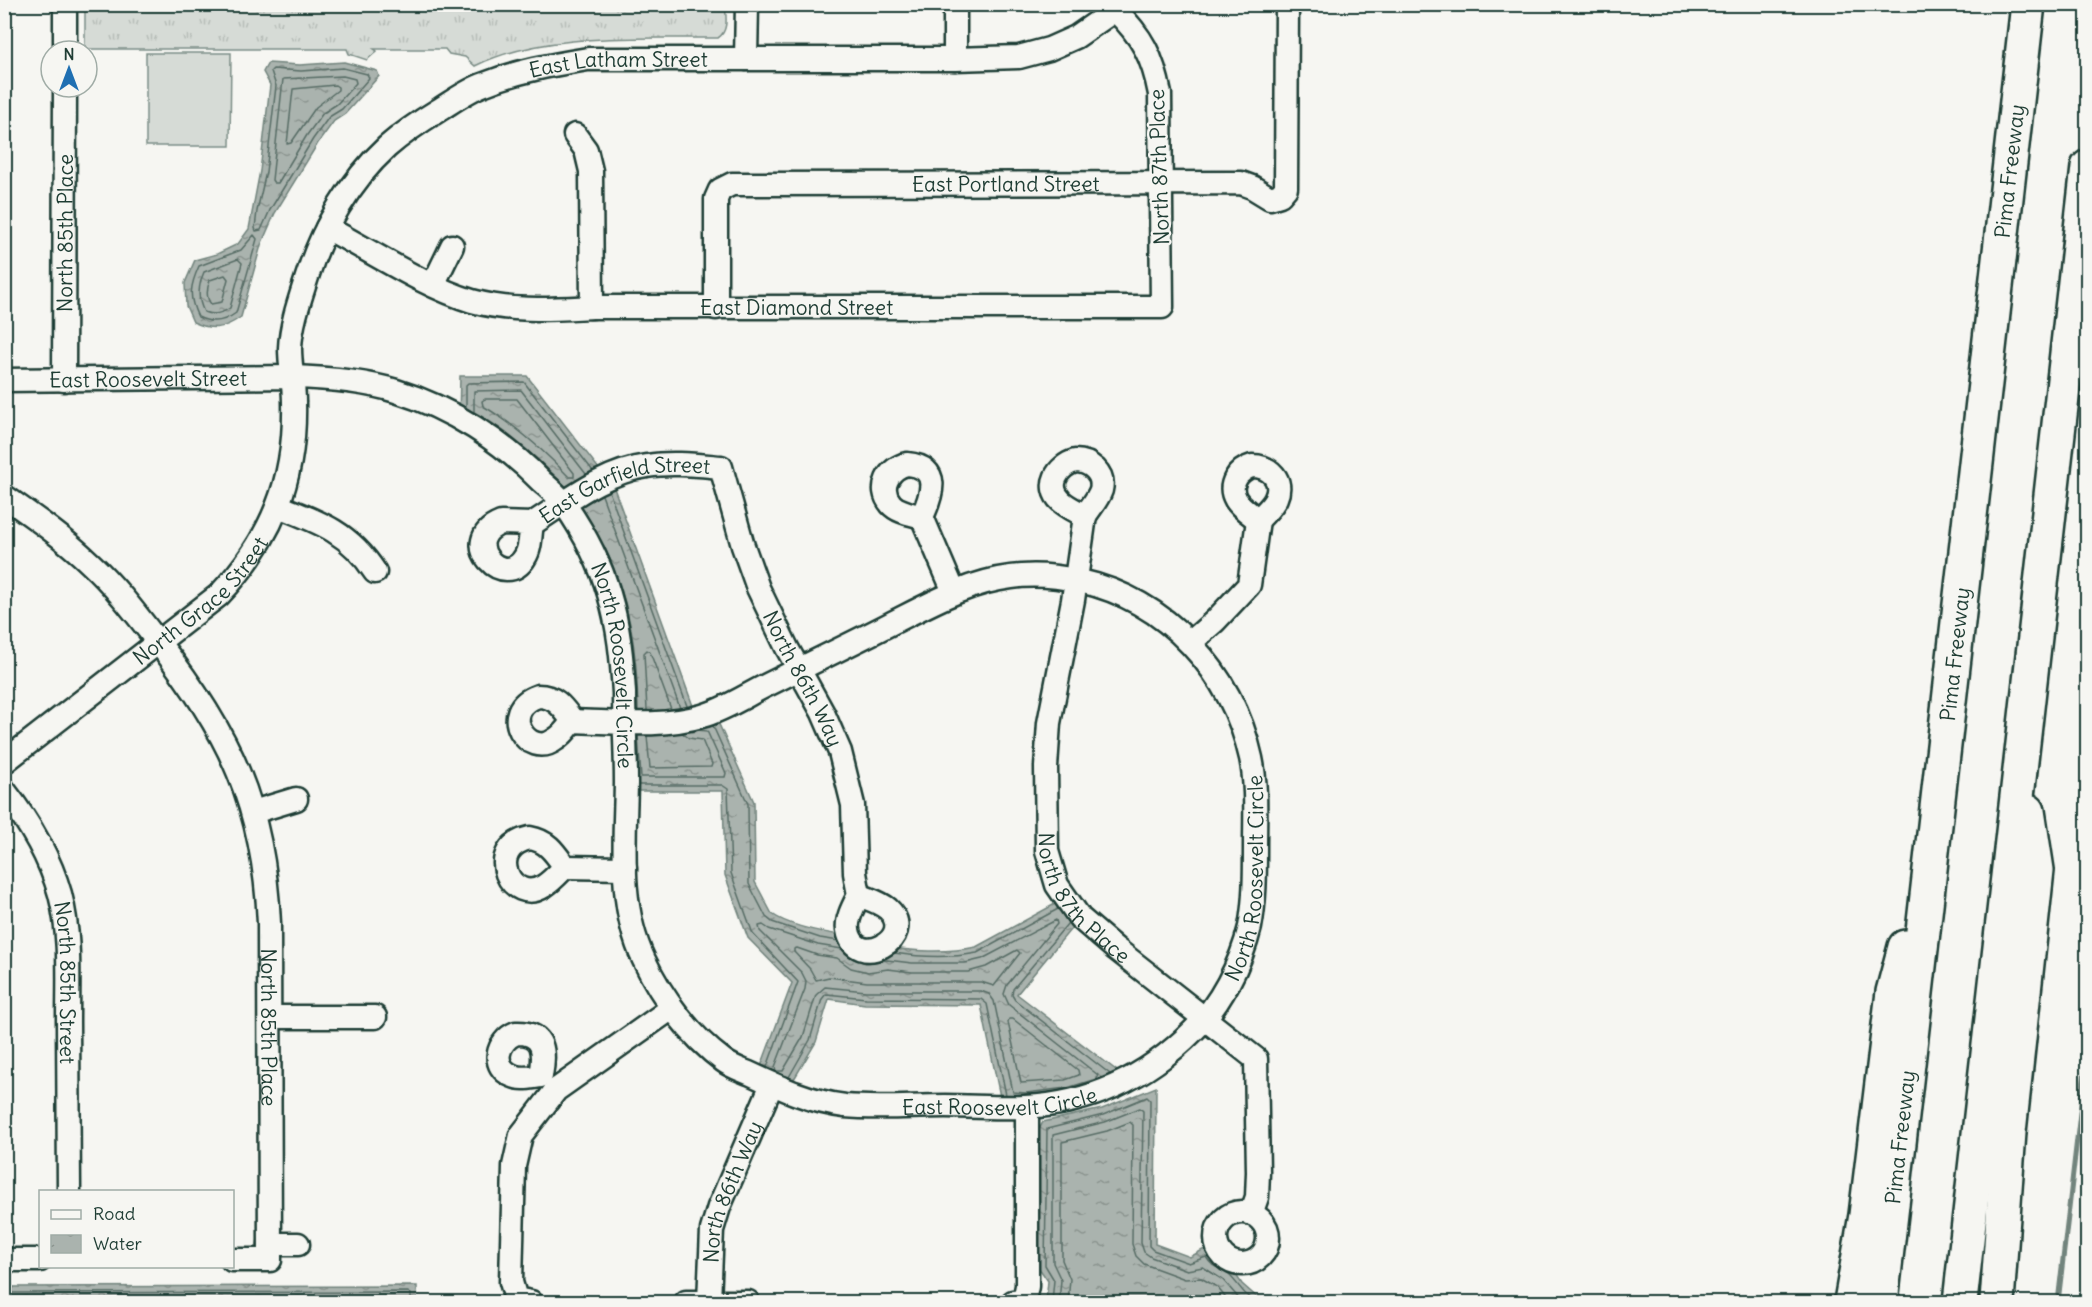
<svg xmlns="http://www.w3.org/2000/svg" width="2092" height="1307" viewBox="0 0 2092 1307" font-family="Delius,sans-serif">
	<defs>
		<pattern id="grass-tufts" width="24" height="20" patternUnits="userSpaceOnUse" patternTransform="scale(1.5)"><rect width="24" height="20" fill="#d6dbd6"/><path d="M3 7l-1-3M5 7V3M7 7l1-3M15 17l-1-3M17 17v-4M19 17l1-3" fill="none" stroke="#b7bdb8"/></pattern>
		<pattern id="water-ripples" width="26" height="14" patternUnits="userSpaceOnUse" patternTransform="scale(1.5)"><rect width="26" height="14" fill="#aab3ae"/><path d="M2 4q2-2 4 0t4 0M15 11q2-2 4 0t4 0" fill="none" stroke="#8a938e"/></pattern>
	</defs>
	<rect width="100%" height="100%" fill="#f6f6f2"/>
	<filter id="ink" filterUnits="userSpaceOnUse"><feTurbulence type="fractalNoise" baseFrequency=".0167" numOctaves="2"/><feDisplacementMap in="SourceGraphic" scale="12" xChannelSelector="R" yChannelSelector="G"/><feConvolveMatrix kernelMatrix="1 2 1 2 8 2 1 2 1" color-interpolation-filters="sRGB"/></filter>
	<g filter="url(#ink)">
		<path fill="url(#grass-tufts)" stroke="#7a8c85" stroke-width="1.5" d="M85 5 725 4C726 16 729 31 718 38 642 39 545 31 475 66L465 57 449 54 445 49H374L377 51 367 60 349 54 347 49H85Z"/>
		<path fill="#d6dbd6" stroke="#7a8c85" stroke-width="1.5" d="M146 53H231L230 146H146Z"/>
		<path fill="url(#water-ripples)" stroke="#72847d" stroke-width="1.5" d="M344 62 377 71 379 76 345 114 334 121 318 143 275 213 261 245 241 317C224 329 213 331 193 322L186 306 185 283 195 260 217 254 238 244 249 229 260 171 270 85 263 72 268 63 300 65Z
			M460 376H527L606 478 610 477 697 717 713 711 754 802 755 882 772 914C789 926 826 933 847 936 859 939 871 943 883 946 910 952 949 953 976 947L1066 898 1080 918 1017 994 1129 1080 1002 1106 981 1005 865 1004 829 999 816 1042 787 1091 757 1077 792 983 748 938 725 875 723 791H626L621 646 564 503 459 419Z
			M1156 1087 1155 1244 1190 1257 1208 1247 1215 1261 1232 1269 1242 1284 1259 1299 1276 1301 1370 1300 1380 1298 1382 1302H1046L1048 1281 1039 1268V1130L1043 1122 1102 1109Z
			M417 1286V1302H4L5 1287Z"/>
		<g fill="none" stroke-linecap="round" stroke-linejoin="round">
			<path stroke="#576c65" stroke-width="1.5" d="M343 68 367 74 369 78 342 109 329 117 313 139 270 210 261 230 256 231 255 228 257 211 266 172 276 86 271 71 273 69 301 71Z
				M343 76 355 79 356 83 337 104 323 113 307 135 278 183H274L272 180 283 79Z
				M335 85 338 87V90L316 107 291 143 287 144 293 89Z
				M254 235 257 239 236 313C224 322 212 324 198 317 188 297 190 286 199 266L241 250Z
				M238 259 242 263 230 308C223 313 213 316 204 312 197 298 198 286 204 272Z
				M225 275 228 279 222 302 211 304C206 298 207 288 210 280Z
				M485 399H517L574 473V477H569C543 450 516 425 483 406L482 401Z
				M466 407V385L468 383 524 382 593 471
				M564 485C536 457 508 431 474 412V391L521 390 586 474
				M609 491 687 706
				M602 495 680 708
				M604 546C630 599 637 652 638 711
				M647 710 644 653 647 650 650 652 671 709
				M713 726 748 804 749 884 766 917 772 922 820 938 839 941
				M638 736 641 777H725L726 773 707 731 697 730
				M647 736 650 768 711 767 712 764 702 740 689 738 682 733
				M639 785H722L728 789 731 873 753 934 798 982 767 1067
				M1068 923 1013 989 1012 995 1015 1000 1110 1074
				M797 948 817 955 837 958 851 968 868 972 888 969 912 972H968L986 967 1017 950 1020 953 994 986 981 982H867L829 977 816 980 810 969 794 952V949Z
				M894 953C920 957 951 958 977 953L1058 909
				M1009 1019H1013L1078 1070 1079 1075 1065 1080 1021 1083 1008 1022Z
				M789 1077 810 1040 822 999 826 994 866 998 981 999 987 1004 1006 1095
				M1066 1088 1026 1093 1013 1092 994 1001 989 994 981 991H866L825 987 816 995 803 1037 783 1071H776L775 1067 805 989 806 981 802 973 760 931 759 926 763 925 769 929 818 945 842 949 854 959 866 963 887 960 912 963H965L982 959 1056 920 1057 924 1007 985 1004 994 1009 1005 1098 1075 1096 1079 1067 1088
				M4 1293 408 1292 411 1294V1302
				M4 1301 401 1300 404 1302
				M1052 1302 1054 1280 1045 1265 1047 1129 1103 1115 1147 1097 1150 1100 1149 1246 1153 1250 1189 1263 1206 1257C1214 1270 1219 1266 1228 1274 1238 1283 1243 1294 1254 1302
				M1059 1302 1061 1280 1053 1263V1135L1105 1122 1140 1108 1143 1111 1141 1243 1144 1252 1151 1257 1187 1270 1203 1267 1223 1280 1242 1302
				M1068 1302 1070 1279 1062 1260V1142L1107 1131 1130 1122 1133 1125 1132 1244 1136 1256 1144 1264 1185 1279 1201 1278 1217 1287 1229 1302"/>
			<path stroke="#72847d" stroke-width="5" d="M2058 1302 2088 1044"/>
			<defs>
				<g id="minor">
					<path d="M65 51V4"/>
					<path d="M746 59 747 4"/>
					<path d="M955 59V4"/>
					<path d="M575 135 586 150 591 171 592 307"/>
					<path id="s1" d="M327 228C371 251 425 287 472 301 511 312 552 309 592 307H1162L1160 94C1153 57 1142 36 1115 10"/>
					<path d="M433 285 452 246"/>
					<path id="s2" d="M716 308V199L720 190 732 184 1241 183 1252 187 1270 198 1280 195 1286 188 1287 4"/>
					<path id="s3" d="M4 380 292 377C326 378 364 381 396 391 451 408 502 441 542 482 550 489 559 496 565 505 583 531 600 563 609 594 619 627 622 660 624 693 624 723 626 753 626 783 625 842 618 906 644 960 662 998 690 1036 724 1061 732 1067 742 1070 751 1074 781 1088 811 1102 845 1106 878 1109 912 1106 945 1106 971 1106 998 1108 1025 1107 1090 1104 1147 1077 1193 1031 1220 1005 1241 964 1250 927 1255 901 1255 874 1255 847 1255 818 1257 786 1251 758 1232 672 1167 600 1080 581 1058 576 1033 574 1011 577 968 582 928 605 890 624 849 645 807 665 765 686 745 696 724 710 702 716 661 728 615 722 573 721"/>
					<path id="s4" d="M64 380 65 87"/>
					<path d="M1075 461C1090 461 1105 473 1101 490 1098 499 1090 508 1085 516 1077 511 1067 507 1061 501 1045 486 1058 466 1075 461Z"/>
					<path d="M907 464C942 467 932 495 922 517 912 514 898 512 891 504 877 488 889 468 907 464Z"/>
					<path d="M1252 466C1270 466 1284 480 1276 498 1273 506 1264 513 1258 520 1251 514 1241 508 1236 500 1227 485 1238 470 1252 466Z"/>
					<path id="s5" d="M4 496C34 517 64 538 90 563 116 587 137 615 158 642 230 733 264 806 269 923L270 1260H232"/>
					<path d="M278 506C320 522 350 533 375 572"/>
					<path id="s6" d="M1085 516 1073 600 1049 723 1046 767 1047 851 1057 885 1080 918 1116 949 1256 1059 1258 1172 1257 1197 1251 1214"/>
					<path d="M922 517 954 592"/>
					<path d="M501 523 532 524C530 534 531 548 525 557 505 592 456 541 501 523Z"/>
					<path id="s7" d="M532 524C568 501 603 472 647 466 671 462 697 465 721 467L743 546 758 588 787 648 823 713 840 752 853 805 855 873 859 895"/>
					<path d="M1191 642 1215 621 1249 585 1258 520"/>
					<path d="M538 696C556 696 563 708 573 721 568 727 563 735 556 739 528 761 496 710 538 696Z"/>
					<path id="s8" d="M4 762 219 595C272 539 296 480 294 402 294 384 290 366 290 348 291 324 300 299 307 277 322 229 350 181 387 147 403 133 421 121 439 110 453 101 467 91 482 85 517 71 551 65 588 59H955L1019 57 1049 49 1076 37 1115 10 1119 4"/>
					<path id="s9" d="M4 790C29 822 49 855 60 894 71 936 68 979 68 1022 68 1078 69 1135 69 1192"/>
					<path d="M253 812 296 799"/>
					<path d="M530 838C548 841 555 853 565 867 559 873 552 881 544 886 511 907 483 848 530 838Z"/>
					<path d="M565 867 625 868"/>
					<path d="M859 895C868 899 880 902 888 909 919 938 855 972 848 930 846 919 854 905 859 895Z"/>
					<path d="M270 1017H375"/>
					<path d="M516 1033C546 1032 545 1054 541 1076 532 1077 522 1080 513 1076 490 1067 497 1041 516 1033Z"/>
					<circle cx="1242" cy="1238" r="26"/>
					<path d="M270 1244H298"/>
					<path d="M4 1260H40"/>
					<path d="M531 1302 516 1299 511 1282 514 1166 521 1135 556 1090 672 1008"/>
					<path d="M686 1302H748"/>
					<path id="s10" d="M709 1302 712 1230 719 1207 772 1084"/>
					<path d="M1013 1302 1024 1301 1027 1286V1107"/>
				</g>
				<g id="highway">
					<path d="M1851 1302 1866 1215 1893 992 1905 947"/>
					<path id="s11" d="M1881 1302 2028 4"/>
					<path d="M1960 1302 2088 167"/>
					<path d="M1997 1302 2009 1132 2037 870 2028 811"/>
				</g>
			</defs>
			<use href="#minor" stroke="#1f3d34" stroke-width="27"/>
			<use href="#highway" stroke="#1f3d34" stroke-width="38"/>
			<use href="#minor" stroke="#f6f6f2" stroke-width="22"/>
			<use href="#highway" stroke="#f6f6f2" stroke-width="33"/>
		</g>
	</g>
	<g text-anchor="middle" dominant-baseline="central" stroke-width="4.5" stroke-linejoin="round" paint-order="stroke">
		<g font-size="21" fill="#1f3d34" stroke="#f6f6f2">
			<text stroke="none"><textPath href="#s8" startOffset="1020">East Latham Street</textPath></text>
			<text transform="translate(1159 167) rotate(-92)">North 87th Place</text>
			<text stroke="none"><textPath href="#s11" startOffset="1138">Pima Freeway</textPath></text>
			<text stroke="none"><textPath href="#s2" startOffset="406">East Portland Street</textPath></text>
			<text stroke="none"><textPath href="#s4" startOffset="147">North 85th Place</textPath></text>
			<text stroke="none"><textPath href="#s1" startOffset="488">East Diamond Street</textPath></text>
			<text stroke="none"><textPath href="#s3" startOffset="144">East Roosevelt Street</textPath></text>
			<text stroke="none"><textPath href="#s7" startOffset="102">East Garfield Street</textPath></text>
			<text stroke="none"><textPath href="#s8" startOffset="255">North Grace Street</textPath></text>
			<text stroke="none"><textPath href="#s11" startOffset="652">Pima Freeway</textPath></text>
			<text stroke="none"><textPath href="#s3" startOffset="771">North Roosevelt Circle</textPath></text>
			<text stroke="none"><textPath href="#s7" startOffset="432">North 86th Way</textPath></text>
			<text stroke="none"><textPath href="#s3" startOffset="1866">North Roosevelt Circle</textPath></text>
			<text stroke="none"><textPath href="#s6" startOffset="398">North 87th Place</textPath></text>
			<text stroke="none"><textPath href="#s9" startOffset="208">North 85th Street</textPath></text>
			<text stroke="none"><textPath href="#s5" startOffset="626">North 85th Place</textPath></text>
			<text stroke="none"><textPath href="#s3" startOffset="1484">East Roosevelt Circle</textPath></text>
			<text stroke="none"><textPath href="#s11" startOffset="166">Pima Freeway</textPath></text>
			<text stroke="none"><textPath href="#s10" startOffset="114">North 86th Way</textPath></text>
		</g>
	</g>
	<rect width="2092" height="1307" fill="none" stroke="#f6f6f2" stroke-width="24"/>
	<rect x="12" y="12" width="2068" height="1283" fill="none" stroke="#1f3d34" stroke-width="2" filter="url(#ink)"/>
	<rect x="39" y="1190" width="195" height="78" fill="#f6f6f2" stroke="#a0aca6" stroke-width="1.5"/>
	<rect x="51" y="1210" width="30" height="9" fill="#f6f6f2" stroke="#a0aca6" stroke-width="1.5"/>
	<text x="93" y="1220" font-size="18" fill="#1f3d34">Road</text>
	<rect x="51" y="1235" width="30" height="18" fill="url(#water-ripples)" stroke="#a0aca6" stroke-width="1.5"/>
	<text x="93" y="1250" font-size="18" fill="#1f3d34">Water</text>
	<g transform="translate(69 69)"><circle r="28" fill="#f6f6f2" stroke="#a0aca6" stroke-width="1.5"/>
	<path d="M0-4.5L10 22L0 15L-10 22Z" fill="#1f6fb2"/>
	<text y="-9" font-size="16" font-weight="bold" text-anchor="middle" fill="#1f3d34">N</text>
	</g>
</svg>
